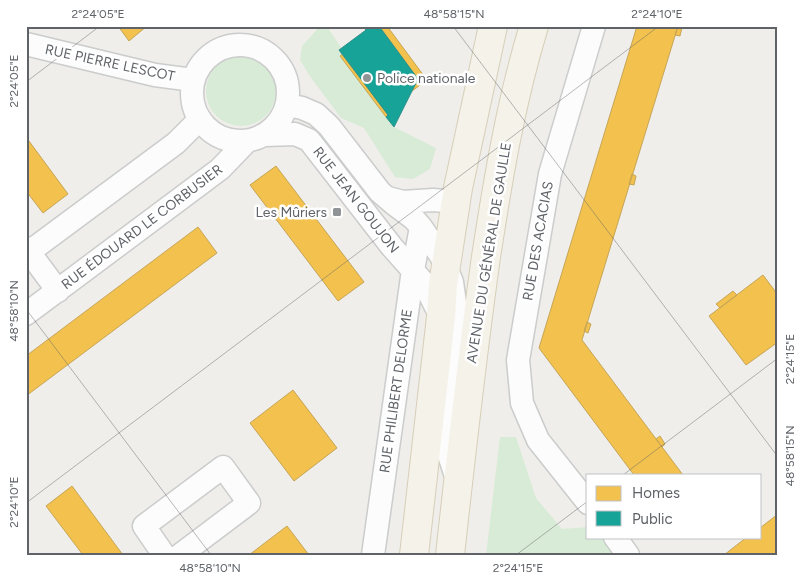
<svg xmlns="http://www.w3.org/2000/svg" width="804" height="581" viewBox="0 0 804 581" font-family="Figtree,sans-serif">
	<rect width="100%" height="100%" fill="#efeeea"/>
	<path fill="#d8ebd6" d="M320 26H329L328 28 394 127 436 148 430 169 413 179 395 177 364 128 341 118 309 75 300 60 302 46Z
		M206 91a35 35 0 1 1 70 0a35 35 0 1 1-70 0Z
		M500 437H516L536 498 562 529 588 527V537H603L615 555H486Z"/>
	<path fill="#f2c14e" stroke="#c6a556" d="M118 26H147L129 41Z
		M381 26H387L427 80 412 91 418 79 380 28Z
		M637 26H678L582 340 683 475H634L539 348Z
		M678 26 682 27 680 36 675 35Z
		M343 54 388 115 386 117 340 56Z
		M26 137 68 194 43 213 26 191Z
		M276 166 364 282 338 301 250 185Z
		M632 174 636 176 634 185 629 184Z
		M198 227 217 253 26 396V356Z
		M763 275 778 295V342L746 365 709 316Z
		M733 291 737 295 720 308 716 304Z
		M587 322 591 324 588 333 584 331Z
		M293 390 337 448 294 481 250 423Z
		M660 436 665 444 662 447 656 439Z
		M72 486 123 555H83L46 506Z
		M778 514V553L775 555H724L747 537H760V528Z
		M287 526 309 555H249Z"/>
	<path fill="#17a398" stroke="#2d908a" d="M363 26H379L418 79 394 127 386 117 388 115 339 50 366 30Z"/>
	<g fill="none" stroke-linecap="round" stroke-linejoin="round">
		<defs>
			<path id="street" d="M26 44 155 75 193 80
				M192 93a48 48 0 1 1 96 0a48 48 0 1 1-96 0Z
				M288 105 302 108 316 114 329 126 380 192 394 204 414 219 421 227 441 256 452 282 456 310 458 356 448 421V439L450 458 455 473
				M265 135 295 134 309 140 392 247 424 283 441 317
				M388 198 403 202 433 200 456 202
				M26 248 29 252 176 143 200 119
				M29 252 58 291
				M26 314 220 169 247 141
				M588 503 538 440 522 403 518 360 550 174 594 26
				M615 537 628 555
				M164 555 144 526 223 467 249 503 180 555
				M373 555 413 270 421 227"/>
			<path id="primary" d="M414 555 441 317 443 285 458 188 493 26
				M450 555C461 455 472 356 486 257 498 179 511 101 534 26"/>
		</defs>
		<use href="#street" stroke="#cbcccc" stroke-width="25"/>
		<use href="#primary" stroke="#d7ceb8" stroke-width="30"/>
		<use href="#street" stroke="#fdfcfc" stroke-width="22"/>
		<use href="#primary" stroke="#f4f2e9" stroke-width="28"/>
	</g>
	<path fill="none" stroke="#5f6368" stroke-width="1" stroke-opacity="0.45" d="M453 26 778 457M26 82 100 26M26 309 211 555M623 475 778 358M26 503 659 26M516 555 588 501"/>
	<g fill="#919496" stroke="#fff" stroke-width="2">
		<circle cx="367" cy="78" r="5"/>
		<rect x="332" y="207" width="10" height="10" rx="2.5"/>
	</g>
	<g text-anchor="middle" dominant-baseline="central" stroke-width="5" stroke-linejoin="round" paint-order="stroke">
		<g font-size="14" fill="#5f6368" stroke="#fff">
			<text transform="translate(110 63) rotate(12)">RUE PIERRE LESCOT</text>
			<text transform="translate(356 200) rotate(52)">RUE JEAN GOUJON</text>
			<text transform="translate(142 227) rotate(-37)">RUE ÉDOUARD LE CORBUSIER</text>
			<text transform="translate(538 241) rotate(-80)">RUE DES ACACIAS</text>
			<text transform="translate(489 253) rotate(-81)">AVENUE DU GÉNÉRAL DE GAULLE</text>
			<text transform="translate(396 391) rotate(-82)">RUE PHILIBERT DELORME</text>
		</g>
		<g font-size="14" fill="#5f6368" stroke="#fff" text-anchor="start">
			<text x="377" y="78">Police nationale</text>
			<text x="327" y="212" text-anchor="end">Les Mûriers</text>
		</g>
	</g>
	<rect width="804" height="581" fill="none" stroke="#ffffff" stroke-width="55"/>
	<rect x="586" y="474" width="175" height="65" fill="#ffffff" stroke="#bfc1c3"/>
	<rect x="596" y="486" width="25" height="15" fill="#f2c14e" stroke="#bfc1c3"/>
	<text x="632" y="498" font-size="15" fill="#5f6368">Homes</text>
	<rect x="596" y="511" width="25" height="15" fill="#17a398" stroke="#bfc1c3"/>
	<text x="632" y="524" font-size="15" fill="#5f6368">Public</text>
	<rect x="28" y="28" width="748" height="526" fill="none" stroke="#5f6368" stroke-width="2"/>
	<g font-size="12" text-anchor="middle" fill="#5f6368">
		<text x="98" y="18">2°24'05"E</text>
		<text x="454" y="18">48°58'15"N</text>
		<text x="657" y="18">2°24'10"E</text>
		<text transform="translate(14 81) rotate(-90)" y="4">2°24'05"E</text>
		<text transform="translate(14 311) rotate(-90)" y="4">48°58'10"N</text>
		<text transform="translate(790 359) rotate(-90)" y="4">2°24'15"E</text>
		<text transform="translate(790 456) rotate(-90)" y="4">48°58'15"N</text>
		<text transform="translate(14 502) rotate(-90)" y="4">2°24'10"E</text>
		<text x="210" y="572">48°58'10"N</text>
		<text x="518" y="572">2°24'15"E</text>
	</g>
</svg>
